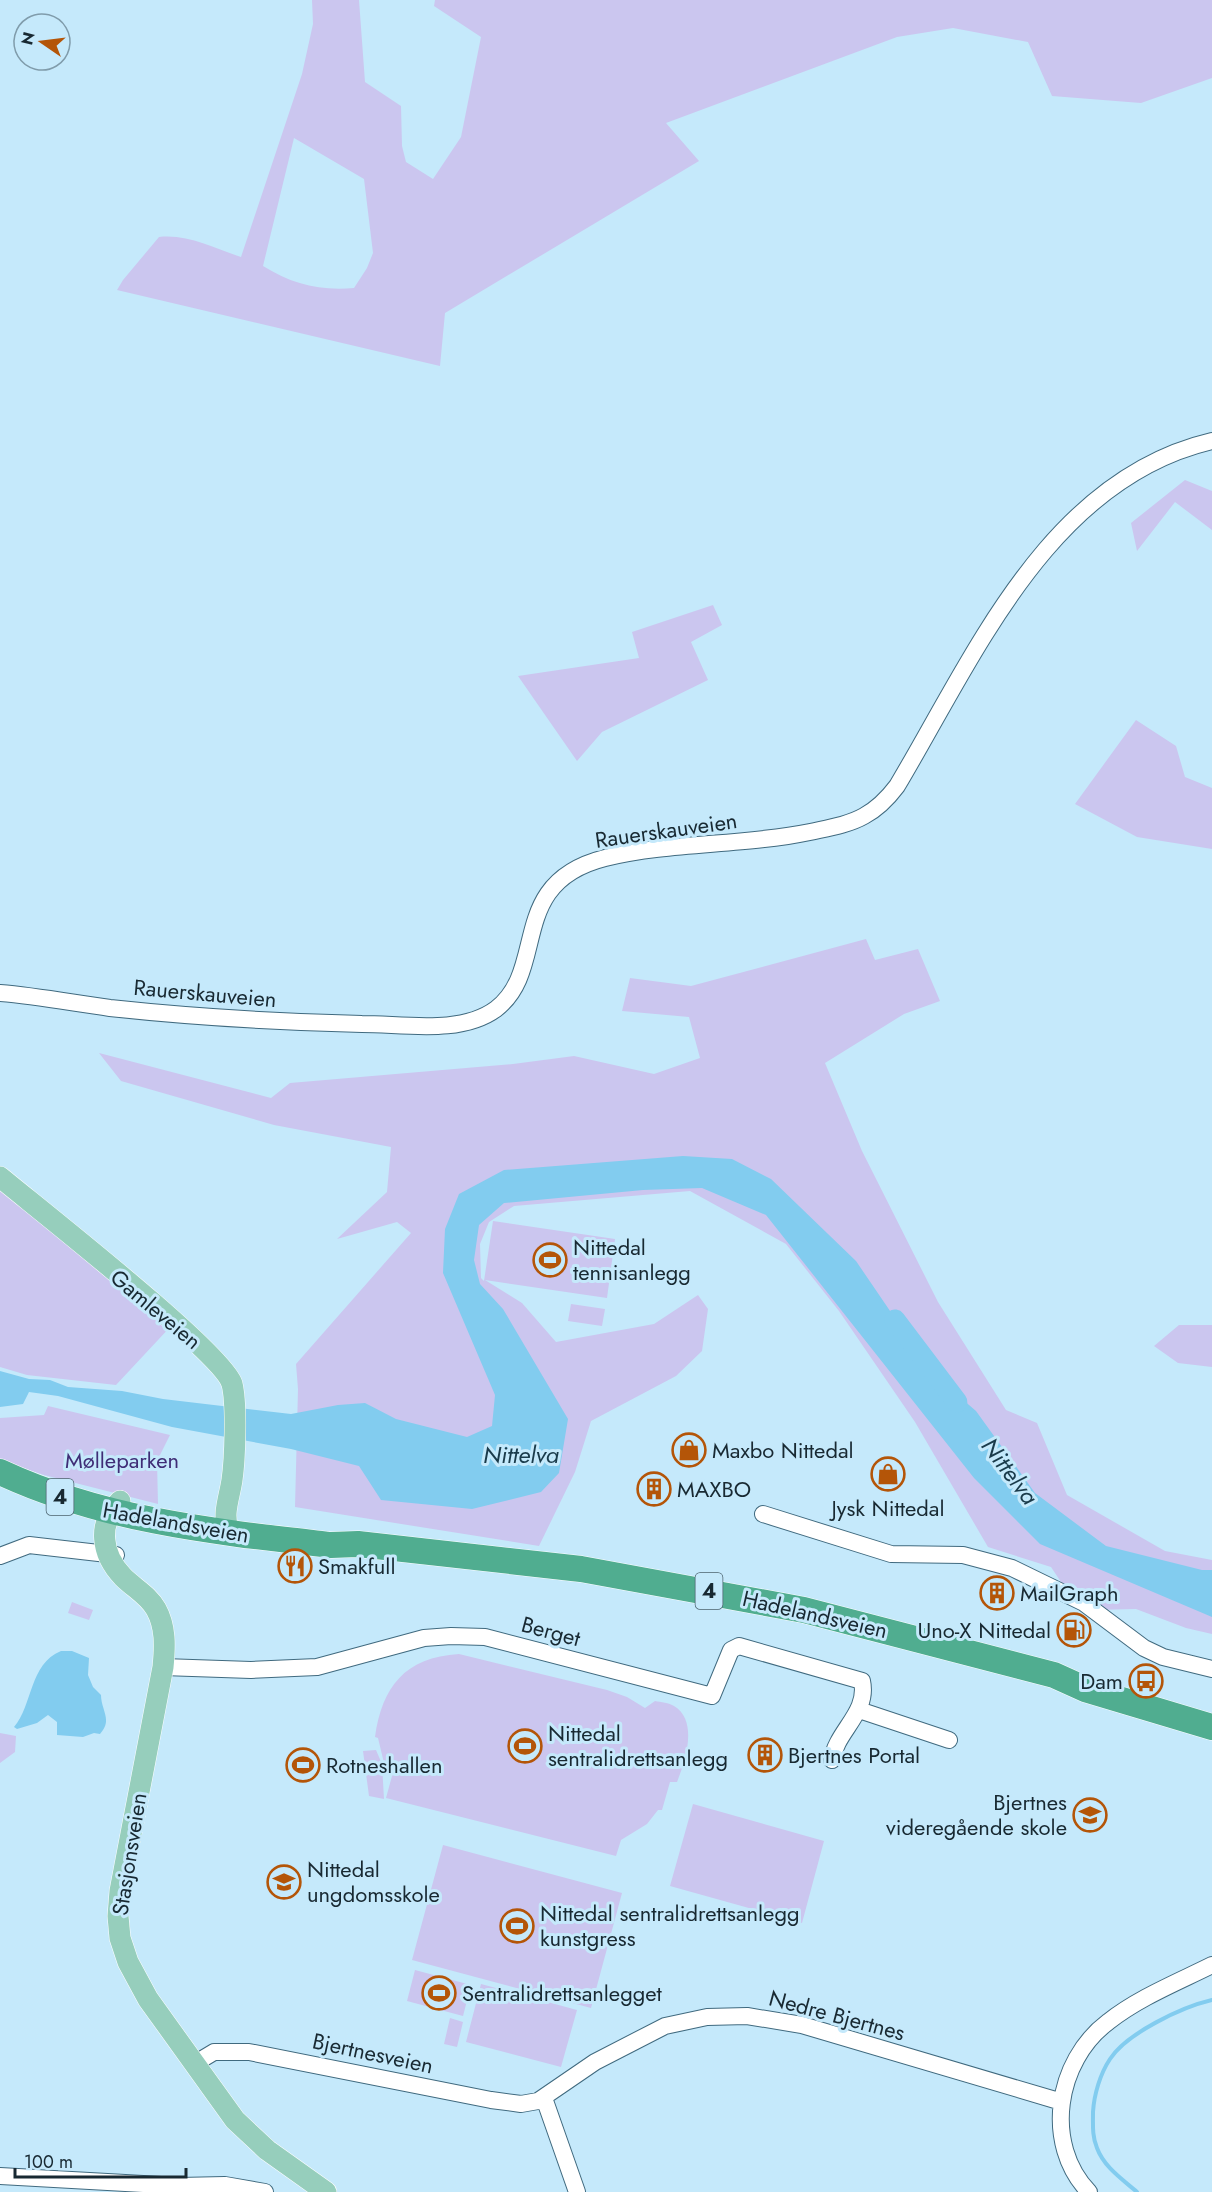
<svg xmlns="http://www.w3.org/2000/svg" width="1212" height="2192" viewBox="0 0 1212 2192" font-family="Jost,sans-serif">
	<rect width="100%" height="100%" fill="#c5e9fb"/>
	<path fill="#cbc6ef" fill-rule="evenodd" d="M312 0H359L365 82 401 106 402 146 406 162 433 179 461 137 481 37 434 6 435 0H1212V78L1141 103 1052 96 1028 42 953 28 897 37 666 123 699 161 445 313 440 366 117 290 123 280 159 237C189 234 213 248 241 257L302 74 313 24ZM294 138 364 179 373 253 367 268 354 288C319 291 292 284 263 266Z
		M1185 480 1212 491V530L1175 502 1137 551 1131 523Z
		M713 605 722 625 691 642 708 680 602 732 577 761 518 676 639 658 632 632Z
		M1136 720 1176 746 1185 777 1212 788V849L1137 837 1075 804Z
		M866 939 875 960 918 949 940 1001 904 1014 825 1063 862 1151 938 1302 1006 1410 1037 1423 1067 1495 1165 1551 1212 1560V1634L1186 1628 1136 1609 1092 1610 1063 1585 1051 1567 988 1547 915 1422 839 1311 786 1244 690 1191 514 1206 489 1222 480 1244 481 1278 484 1281 493 1221 615 1239 607 1298 485 1280 522 1303 556 1342 654 1324 698 1295 708 1309 702 1351 676 1376 591 1421 575 1472 539 1546 295 1507 298 1389 296 1364 411 1233 397 1222 337 1239 387 1192 391 1147 274 1125 121 1081 99 1053 271 1098 290 1083 513 1064 574 1056 654 1074 700 1058 689 1017 622 1011 630 978 691 986Z
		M0 1180 172 1325 116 1385 27 1375 0 1367Z
		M571 1304 605 1309 602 1326 568 1321Z
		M1179 1325H1212V1367L1178 1363 1154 1346Z
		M48 1406 170 1435 157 1461 158 1504 44 1475 0 1460V1418L44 1415Z
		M72 1602 93 1610 89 1620 68 1613Z
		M459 1654 607 1690 627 1697 645 1708 655 1701C661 1702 669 1703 674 1706 699 1721 685 1762 677 1782H670L662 1810H658L647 1824 621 1840 616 1856 386 1798 392 1776 384 1763 378 1738 375 1737C382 1687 405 1657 459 1654Z
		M0 1733 16 1736 15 1752 0 1763Z
		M376 1750 382 1764 384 1799 369 1796 363 1751Z
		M693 1804 824 1841 802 1923 670 1886Z
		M443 1845 622 1893 591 2008 412 1960Z
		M415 1970 471 1985 463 2016 407 2001Z
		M481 1984 577 2010 561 2067 466 2042Z
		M450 2018 463 2022 457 2047 444 2044Z"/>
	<path fill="#82ccef" d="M683 1156 732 1159 771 1179 856 1261 933 1374 976 1411 1035 1493 1106 1546 1202 1570H1212V1617L1040 1544 974 1478 766 1215 702 1188 643 1190 504 1203 479 1225 474 1260 480 1284 503 1309 568 1419 559 1473 541 1492 472 1509 381 1500 359 1466 291 1449 172 1427 58 1396 29 1392 23 1404 0 1407V1371L29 1379 50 1380 68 1387 122 1391 163 1399 291 1414 338 1405 365 1403 396 1419 467 1437 492 1426 495 1395 443 1273 445 1229 459 1194 504 1170Z
		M61 1651H72L89 1658 88 1675 93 1687 101 1695C101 1710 113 1720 100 1734L94 1733 83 1737 57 1735V1722L48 1715 37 1723 17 1729 14 1727C33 1705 29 1664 61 1651Z"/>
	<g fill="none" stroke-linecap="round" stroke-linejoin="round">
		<path stroke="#82ccef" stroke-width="4" d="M1137 2192C1122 2179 1104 2167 1097 2148 1092 2136 1093 2125 1093 2112 1094 2095 1100 2074 1110 2059 1127 2033 1182 2007 1212 2000"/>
		<path stroke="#82ccef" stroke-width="21" d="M895 1320 957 1402"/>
		<defs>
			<path id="minor" d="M0 993C37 996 73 1003 110 1008 194 1017 278 1022 362 1024 404 1024 461 1035 496 1009 549 968 506 883 605 858 670 842 743 846 810 832 828 828 848 825 864 816 877 809 888 798 897 786 975 655 1049 479 1212 441
				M763 1514 891 1554 963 1555 1012 1568 1084 1603 1144 1648 1163 1657 1212 1669
				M0 1556 29 1545 116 1555
				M163 1667 251 1670 317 1667 424 1638 451 1636 485 1637 712 1696 731 1650 739 1646 862 1681C869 1713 836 1731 832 1760
				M859 1710 949 1740
				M194 2064 214 2052H249L491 2100 521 2104 538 2101 595 2062 665 2026 707 2017 747 2016 802 2025 1062 2102
				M544 2098 577 2192
				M0 2176 179 2186 225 2185 265 2192
				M1089 2192C1043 2144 1056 2061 1108 2022 1138 1998 1178 1982 1212 1965"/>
			<path id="major" d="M0 1177C36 1207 224 1354 232 1384 237 1404 235 1459 232 1480 229 1500 222 1513 229 1533
				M120 1501C97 1523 101 1554 123 1577 134 1588 148 1595 156 1609 166 1627 165 1647 163 1667L120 1891 118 1916 120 1938 128 1962 148 1999 235 2120 267 2150 326 2192"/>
			<path id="highway" d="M0 1472C105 1521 217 1532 331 1545L358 1544 581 1569 804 1610 1054 1675 1085 1689 1212 1727"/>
		</defs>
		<use href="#minor" stroke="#406a7f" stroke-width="18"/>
		<use href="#major" stroke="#fff" stroke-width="22"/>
		<use href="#highway" stroke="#fff" stroke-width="27"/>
		<use href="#minor" stroke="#fff" stroke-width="16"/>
		<use href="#major" stroke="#96cebc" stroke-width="21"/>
		<use href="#highway" stroke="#50ad90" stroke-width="26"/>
	</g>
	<defs>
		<symbol id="stadium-ring" viewBox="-11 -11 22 22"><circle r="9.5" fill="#c5e9fb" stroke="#b45508" stroke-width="1.5"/><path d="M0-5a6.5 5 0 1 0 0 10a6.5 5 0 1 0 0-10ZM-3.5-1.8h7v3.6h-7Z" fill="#b45508"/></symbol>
		<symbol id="shop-ring" viewBox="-11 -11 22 22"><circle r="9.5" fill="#c5e9fb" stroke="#b45508" stroke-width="1.5"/><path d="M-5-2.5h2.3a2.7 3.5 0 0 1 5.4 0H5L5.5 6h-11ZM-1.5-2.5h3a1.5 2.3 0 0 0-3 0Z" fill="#b45508"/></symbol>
		<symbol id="building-ring" viewBox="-11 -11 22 22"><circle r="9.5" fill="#c5e9fb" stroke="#b45508" stroke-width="1.5"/><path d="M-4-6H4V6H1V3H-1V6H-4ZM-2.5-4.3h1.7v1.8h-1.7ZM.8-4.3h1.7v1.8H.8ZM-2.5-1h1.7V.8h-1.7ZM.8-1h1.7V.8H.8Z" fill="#b45508"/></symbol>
		<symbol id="restaurant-ring" viewBox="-11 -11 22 22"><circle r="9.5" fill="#c5e9fb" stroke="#b45508" stroke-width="1.5"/><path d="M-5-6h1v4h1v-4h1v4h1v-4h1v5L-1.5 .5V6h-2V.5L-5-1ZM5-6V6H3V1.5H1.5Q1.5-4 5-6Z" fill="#b45508"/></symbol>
		<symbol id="fuel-ring" viewBox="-11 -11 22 22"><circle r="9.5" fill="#c5e9fb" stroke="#b45508" stroke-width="1.5"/><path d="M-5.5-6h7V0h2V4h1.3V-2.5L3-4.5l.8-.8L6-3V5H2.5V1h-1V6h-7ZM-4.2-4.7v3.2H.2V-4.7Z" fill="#b45508"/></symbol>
		<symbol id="bus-ring" viewBox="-11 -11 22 22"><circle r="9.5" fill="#c5e9fb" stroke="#b45508" stroke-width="1.5"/><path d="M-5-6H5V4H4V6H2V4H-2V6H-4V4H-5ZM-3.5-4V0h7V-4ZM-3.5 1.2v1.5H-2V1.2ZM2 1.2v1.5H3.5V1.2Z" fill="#b45508"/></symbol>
		<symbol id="school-ring" viewBox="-11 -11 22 22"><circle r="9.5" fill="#c5e9fb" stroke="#b45508" stroke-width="1.5"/><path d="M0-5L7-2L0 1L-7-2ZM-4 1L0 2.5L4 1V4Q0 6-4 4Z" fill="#b45508"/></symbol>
	</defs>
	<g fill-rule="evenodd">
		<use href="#stadium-ring" x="531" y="1241" width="38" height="38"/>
		<use href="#shop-ring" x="670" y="1431" width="38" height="38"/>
		<use href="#shop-ring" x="869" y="1455" width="38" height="38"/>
		<use href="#building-ring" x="635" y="1470" width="38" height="38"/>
		<use href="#restaurant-ring" x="276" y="1547" width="38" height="38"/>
		<use href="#building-ring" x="978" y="1574" width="38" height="38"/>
		<use href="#fuel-ring" x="1055" y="1611" width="38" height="38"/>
		<use href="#bus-ring" x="1127" y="1662" width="38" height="38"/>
		<use href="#stadium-ring" x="506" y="1727" width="38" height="38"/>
		<use href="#building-ring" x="746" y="1736" width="38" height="38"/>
		<use href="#stadium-ring" x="284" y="1746" width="38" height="38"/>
		<use href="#school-ring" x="1071" y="1796" width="38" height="38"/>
		<use href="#school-ring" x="265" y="1863" width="38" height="38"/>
		<use href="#stadium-ring" x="498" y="1907" width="38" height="38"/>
		<use href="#stadium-ring" x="420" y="1974" width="38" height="38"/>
	</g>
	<g text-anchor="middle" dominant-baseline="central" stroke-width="6" stroke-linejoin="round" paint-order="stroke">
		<g fill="#c5e9fb" stroke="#4c636e" stroke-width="1.5">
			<rect x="46.5" y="1479" width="27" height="36" rx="4.5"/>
			<rect x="695.5" y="1573" width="27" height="36" rx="4.5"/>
		</g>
		<g font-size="21" font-weight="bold" fill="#182932">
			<text x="60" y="1497">4</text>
			<text x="709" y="1591">4</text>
		</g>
		<g font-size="22" fill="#182932" stroke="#c5e9fb">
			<text transform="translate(666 830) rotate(-8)">Rauerskauveien</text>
			<text transform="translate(205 993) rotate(5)">Rauerskauveien</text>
			<text transform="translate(156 1309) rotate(40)">Gamleveien</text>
			<text transform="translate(176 1522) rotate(10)">Hadelandsveien</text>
			<text transform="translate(815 1614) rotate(13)">Hadelandsveien</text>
			<text transform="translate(551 1631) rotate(15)">Berget</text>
			<text transform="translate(129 1854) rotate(-81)">Stasjonsveien</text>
			<text transform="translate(837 2015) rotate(15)">Nedre Bjertnes</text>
			<text transform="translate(373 2053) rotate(12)">Bjertnesveien</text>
		</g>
		<g font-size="22" fill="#182932" stroke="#c5e9fb" text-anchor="start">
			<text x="573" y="1247">Nittedal<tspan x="573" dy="25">tennisanlegg</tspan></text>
			<text x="712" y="1450">Maxbo Nittedal</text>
			<text x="677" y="1489">MAXBO</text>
			<text x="888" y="1508" text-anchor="middle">Jysk Nittedal</text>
			<text x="318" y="1566">Smakfull</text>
			<text x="1020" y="1593">MailGraph</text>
			<text x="1051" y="1630" text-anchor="end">Uno-X Nittedal</text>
			<text x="1123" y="1681" text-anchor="end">Dam</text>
			<text x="548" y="1733">Nittedal<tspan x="548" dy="25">sentralidrettsanlegg</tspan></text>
			<text x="788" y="1755">Bjertnes Portal</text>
			<text x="326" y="1765">Rotneshallen</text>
			<text x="1067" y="1802" text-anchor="end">Bjertnes<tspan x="1067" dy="25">videregående skole</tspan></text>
			<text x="307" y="1869">Nittedal<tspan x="307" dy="25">ungdomsskole</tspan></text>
			<text x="540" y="1913">Nittedal sentralidrettsanlegg<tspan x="540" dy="25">kunstgress</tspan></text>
			<text x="462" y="1993">Sentralidrettsanlegget</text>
		</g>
		<g font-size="22" fill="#3f2d76" stroke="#c5e9fb">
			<text x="122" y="1460">Mølleparken</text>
		</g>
		<g font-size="24" font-style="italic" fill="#1a3b4b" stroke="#c5e9fb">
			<text x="521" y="1454">Nittelva</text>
			<text transform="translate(1010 1471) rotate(53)">Nittelva</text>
		</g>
	</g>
	<g transform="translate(42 42) rotate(284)"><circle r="28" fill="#c5e9fb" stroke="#809cab" stroke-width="1.5"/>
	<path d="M0-4.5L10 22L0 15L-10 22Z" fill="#b45508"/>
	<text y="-9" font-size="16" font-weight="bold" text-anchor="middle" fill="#182932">N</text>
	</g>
	<path d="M15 2168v9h171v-9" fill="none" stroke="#182932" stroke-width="3"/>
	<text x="24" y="2168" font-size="18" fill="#182932" stroke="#c5e9fb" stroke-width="4.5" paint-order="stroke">100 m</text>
</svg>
